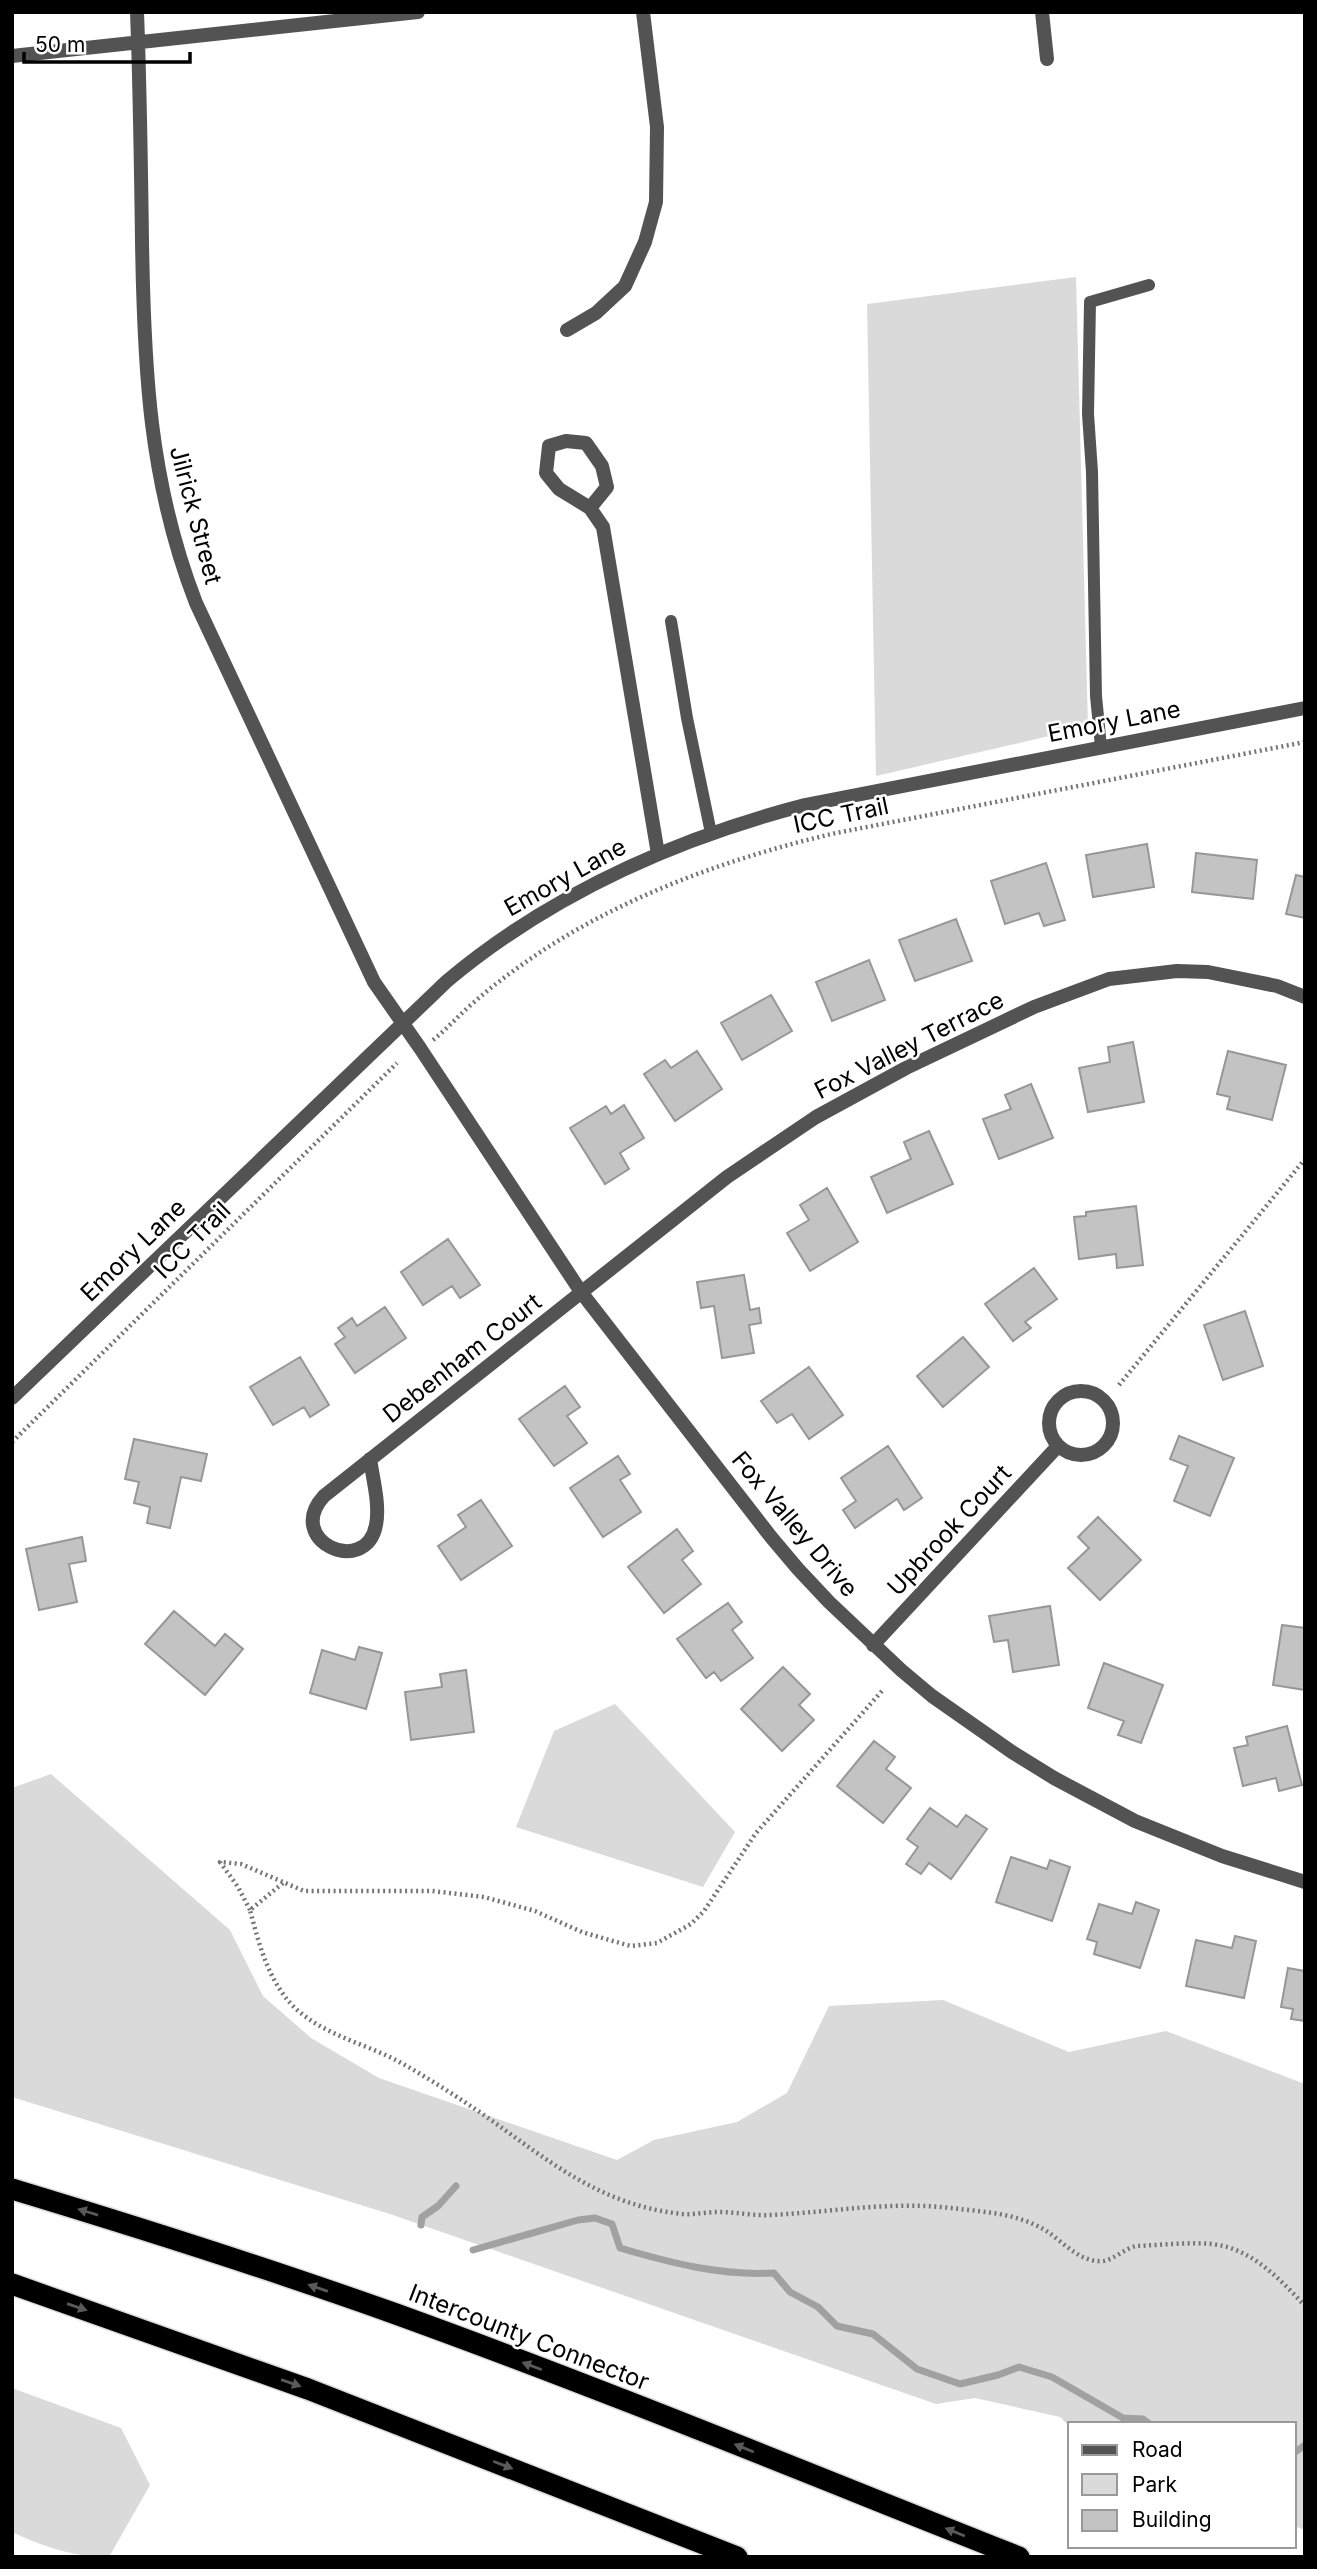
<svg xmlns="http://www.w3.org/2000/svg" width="1317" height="2569" viewBox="0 0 1317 2569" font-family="Inter,sans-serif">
	<rect width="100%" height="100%" fill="#fff"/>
	<path fill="#dadada" d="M1076 277 1088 727 876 776 867 304Z
		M615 1704 735 1832 703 1887 516 1827 554 1731Z
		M51 1774 230 1930 263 1996 311 2038 379 2078 617 2160 654 2140 737 2122 787 2093 829 2006 943 2000 1069 2052 1166 2031 1305 2084V2530L1294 2526V2424H1070V2427L1060 2417 975 2398 936 2404 390 2214 12 2097V1788Z
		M12 2388 121 2428 150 2485 109 2557C75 2557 43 2547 12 2532Z"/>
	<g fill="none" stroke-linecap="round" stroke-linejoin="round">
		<path stroke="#a1a1a1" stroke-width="7" d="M421 2225 422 2217 438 2206 456 2186
			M473 2250 578 2220 595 2218 612 2224 620 2248C671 2263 721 2276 774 2273L790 2292 818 2307 837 2326 873 2334 917 2369 960 2384 998 2375 1019 2367 1052 2377 1123 2418 1143 2419 1150 2424
			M1294 2453 1305 2445"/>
	</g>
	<path fill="#c3c3c3" stroke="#979797" stroke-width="2" d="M1147 844 1154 887 1093 897 1086 855Z
		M1196 853 1257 860 1253 899 1192 892Z
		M1046 863 1065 920 1044 926 1039 913 1005 924 991 881Z
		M1296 875 1305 877V918L1286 914Z
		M956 919 972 961 915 981 899 940Z
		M869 960 885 1000 832 1021 816 982Z
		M771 995 792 1031 742 1060 721 1023Z
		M1133 1042 1144 1102 1088 1112 1079 1068 1110 1062 1108 1047Z
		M697 1051 722 1089 675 1121 644 1074 665 1060 671 1068Z
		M1228 1051 1286 1065 1272 1120 1227 1109 1230 1097 1217 1094Z
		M1031 1084 1053 1138 999 1159 983 1119 1011 1109 1005 1095Z
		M624 1105 644 1138 620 1153 629 1169 605 1184 570 1128 606 1106 611 1114Z
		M929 1131 953 1184 887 1213 871 1177 911 1159 904 1142Z
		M827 1188 858 1242 810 1271 787 1233 809 1220 800 1205Z
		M1136 1206 1143 1265 1117 1268 1116 1254 1079 1259 1074 1217 1086 1216V1212Z
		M448 1239 480 1285 460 1298 452 1286 423 1305 401 1272Z
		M1034 1268 1057 1299 1025 1322 1031 1328 1013 1341 985 1304Z
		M744 1275 750 1310 759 1308 761 1323 749 1325 754 1353 722 1358 714 1306 701 1308 697 1282Z
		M385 1307 406 1338 355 1373 335 1344 345 1337 338 1328 352 1318 357 1326Z
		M1245 1311 1263 1366 1223 1380 1204 1325Z
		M963 1337 989 1367 943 1407 917 1376Z
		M300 1357 329 1405 310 1417 304 1407 273 1425 250 1387Z
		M809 1367 843 1415 809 1439 792 1414 777 1423 761 1401Z
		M565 1386 580 1407 567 1416 587 1443 554 1466 519 1419Z
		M1179 1436 1234 1458 1210 1516 1174 1501 1188 1466 1170 1459Z
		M134 1439 207 1454 201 1481 181 1477 170 1528 147 1523 150 1507 134 1503 139 1482 125 1479Z
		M888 1446 922 1498 904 1510 897 1499 855 1528 843 1510 856 1501 841 1478Z
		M618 1456 630 1474 620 1480 641 1512 603 1537 570 1488Z
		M481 1500 512 1546 461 1580 438 1546 466 1527 458 1515Z
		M1098 1517 1141 1560 1100 1600 1068 1568 1089 1548 1078 1537Z
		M677 1529 693 1551 682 1560 701 1584 664 1613 628 1567Z
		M82 1537 86 1561 69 1564 77 1602 39 1610 26 1549Z
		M728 1603 742 1622 732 1630 753 1658 721 1681 714 1672 706 1678 677 1639Z
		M1050 1606 1059 1665 1013 1672 1008 1640 994 1642 989 1616Z
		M174 1611 215 1646 225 1634 243 1649 205 1695 145 1644Z
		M1282 1625 1305 1628V1690L1273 1685Z
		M359 1647 382 1653 366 1709 310 1693 322 1650 355 1660Z
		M1104 1663 1163 1685 1141 1743 1118 1735 1124 1721 1088 1708Z
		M783 1667 810 1694 799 1705 814 1720 782 1751 741 1709Z
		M466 1670 474 1732 411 1740 405 1692 442 1687 440 1674Z
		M1287 1726 1302 1785 1279 1791 1276 1778 1243 1786 1234 1748 1248 1745 1246 1737Z
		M874 1741 895 1757 886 1769 911 1788 883 1823 837 1786Z
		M930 1808 957 1827 966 1815 987 1829 951 1879 929 1863 921 1874 906 1864 918 1847 907 1839Z
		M1011 1857 1047 1869 1050 1860 1070 1867 1052 1921 996 1902Z
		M1136 1902 1159 1910 1140 1968 1094 1954 1097 1942 1087 1939 1099 1904 1132 1914Z
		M1235 1936 1256 1941 1244 1998 1186 1986 1196 1940 1232 1948Z
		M1288 1968 1305 1971V2021L1291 2019 1293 2009 1281 2007Z"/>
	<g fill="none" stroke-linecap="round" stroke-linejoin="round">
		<defs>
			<path id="motorway" d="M12 2189C141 2228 270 2269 396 2314 606 2390 812 2475 1019 2557
				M12 2284 308 2389 737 2557"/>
		</defs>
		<use href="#motorway" stroke="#dbdbdb" stroke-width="24"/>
		<path stroke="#757575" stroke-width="4.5" stroke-dasharray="2 3.5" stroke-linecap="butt" d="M433 1040C447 1029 458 1016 472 1004 492 986 514 970 536 955 625 895 732 857 836 833L1305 742
			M1119 1385 1305 1159
			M12 1442 397 1063
			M283 1883 250 1910C259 1944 268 1980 293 2006 323 2036 369 2044 405 2065 431 2080 456 2096 481 2113 547 2159 598 2205 682 2214 694 2215 706 2212 718 2212 736 2212 754 2216 771 2215 832 2212 890 2201 951 2208 984 2212 1019 2213 1048 2232 1064 2243 1081 2263 1103 2261 1113 2260 1124 2249 1136 2246 1161 2245 1187 2242 1212 2244 1251 2248 1280 2279 1305 2306
			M250 1910 238 1887 220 1862 241 1864 304 1891H432L484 1897 535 1911 582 1932 613 1941 631 1946 657 1943 691 1924 704 1911 756 1833 882 1691"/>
		<path stroke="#535353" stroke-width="12" d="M671 621 687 718 711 833
			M1101 747 1096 696 1092 472 1088 414 1090 302 1149 285"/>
		<path stroke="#535353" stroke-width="14" d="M137 12C140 89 141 165 142 241 144 369 149 482 196 603L374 982 420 1048 581 1292 771 1537 798 1569 829 1602 901 1670 932 1696 1012 1752 1054 1778 1135 1821 1222 1856 1305 1882
			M1042 12 1047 59
			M12 56 418 12
			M567 330 596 313 625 286 645 242 656 202 657 127 643 12
			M590 508 607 487 602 466 586 443 566 441 549 446 546 473 559 489 590 508 603 527 658 854
			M1049 1423a32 32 0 1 1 64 0a32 32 0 1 1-64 0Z
			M370 1459C373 1479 380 1505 376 1525 366 1578 283 1541 324 1496L727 1177 816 1117 906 1068 1034 1007 1109 979 1177 971 1208 972 1277 986 1305 997
			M873 1645 1058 1446"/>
		<path stroke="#535353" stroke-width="14" d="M12 1398 447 981C551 894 674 839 805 805L1305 708"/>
		<use href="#motorway" stroke="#000" stroke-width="21"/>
	</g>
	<defs><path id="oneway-solid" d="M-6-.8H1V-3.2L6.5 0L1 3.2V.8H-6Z" transform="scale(1.75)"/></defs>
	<g fill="#595959">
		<use href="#oneway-solid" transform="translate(88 2212) rotate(-163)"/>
		<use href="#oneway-solid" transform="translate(318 2288) rotate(-161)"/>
		<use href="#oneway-solid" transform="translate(77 2307) rotate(19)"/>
		<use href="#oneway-solid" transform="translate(532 2366) rotate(-159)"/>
		<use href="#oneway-solid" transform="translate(291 2383) rotate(19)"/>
		<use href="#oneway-solid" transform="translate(744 2448) rotate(-158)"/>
		<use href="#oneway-solid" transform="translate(503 2465) rotate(21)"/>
		<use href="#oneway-solid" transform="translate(955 2532) rotate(-158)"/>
	</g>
	<g text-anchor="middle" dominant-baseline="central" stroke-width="5" stroke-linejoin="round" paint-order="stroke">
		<g font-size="24" fill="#000" stroke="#fff">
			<text transform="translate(196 515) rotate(75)">Jilrick Street</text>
			<text transform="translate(1114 721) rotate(-11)">Emory Lane</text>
			<text transform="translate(841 815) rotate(-12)">ICC Trail</text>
			<text transform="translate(565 877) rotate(-29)">Emory Lane</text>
			<text transform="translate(909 1045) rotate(-27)">Fox Valley Terrace</text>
			<text transform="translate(192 1240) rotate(-45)">ICC Trail</text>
			<text transform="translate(133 1250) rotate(-44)">Emory Lane</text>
			<text transform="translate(462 1358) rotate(-38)">Debenham Court</text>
			<text transform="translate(795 1524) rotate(50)">Fox Valley Drive</text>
			<text transform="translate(949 1530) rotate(-47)">Upbrook Court</text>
			<text transform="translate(529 2337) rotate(21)">Intercounty Connector</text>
		</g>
	</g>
	<rect width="1317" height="2569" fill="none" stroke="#000000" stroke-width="28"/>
	<rect x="1068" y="2422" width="228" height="126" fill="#ffffff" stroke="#999999" stroke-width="2"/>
	<rect x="1082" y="2445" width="35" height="10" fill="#535353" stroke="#999999" stroke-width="2"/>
	<text x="1132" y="2457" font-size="21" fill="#000000">Road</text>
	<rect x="1082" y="2474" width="35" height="21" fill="#dadada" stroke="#999999" stroke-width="2"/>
	<text x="1132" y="2492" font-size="21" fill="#000000">Park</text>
	<rect x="1082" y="2510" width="35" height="21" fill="#c3c3c3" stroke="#999999" stroke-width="2"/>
	<text x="1132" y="2527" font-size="21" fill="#000000">Building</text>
	<path d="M24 52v10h166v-10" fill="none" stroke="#000000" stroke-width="3.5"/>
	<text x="35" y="52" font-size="21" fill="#000000" stroke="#ffffff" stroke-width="5" paint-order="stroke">50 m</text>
</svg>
